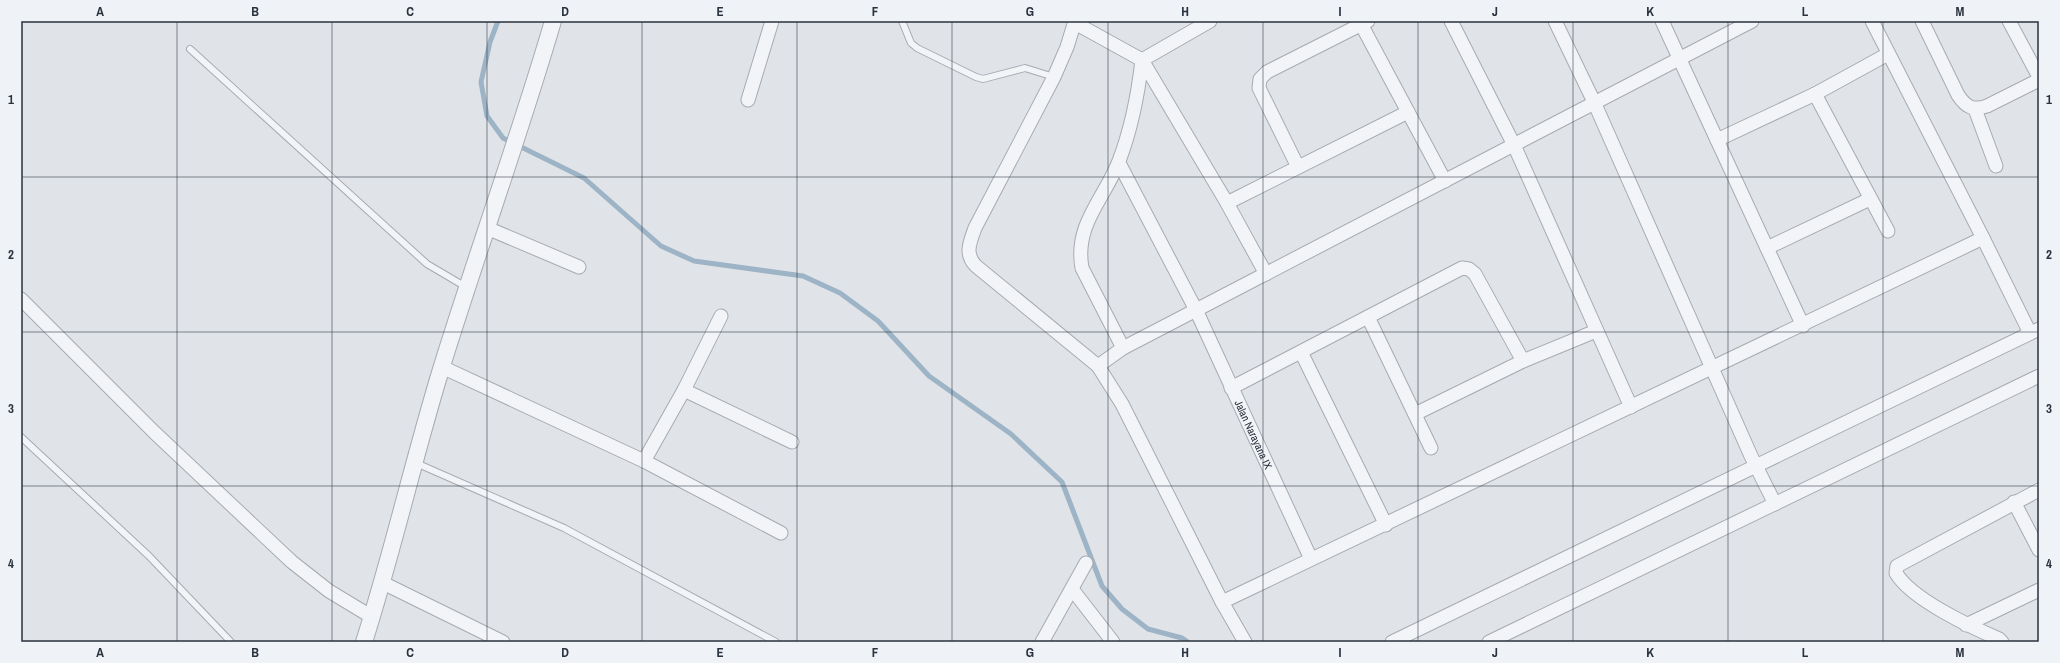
<svg xmlns="http://www.w3.org/2000/svg" width="2060" height="663" viewBox="0 0 2060 663" font-family="'Archivo Narrow',sans-serif">
	<rect width="100%" height="100%" fill="#e0e4e8"/>
	<g fill="none" stroke-linecap="round" stroke-linejoin="round">
		<path stroke="#9db3c6" stroke-width="5" d="M498 21 490 42 481 82 487 116 503 138 584 178 661 246 694 261 803 276 840 293 878 321 929 376 1011 434 1062 482 1102 586 1122 609 1148 629 1182 638 1188 642"/>
		<defs>
			<path id="service" d="M902 21 911 43 917 48 976 77 983 79 1025 68 1054 77
				M190 49 427 264 466 287
				M21 437 149 556 231 642
				M416 463 564 528 776 642"/>
			<g id="minor">
				<path d="M1075 21 1067 47 1054 77 975 228C970 242 964 254 976 266L1098 366 1122 404 1222 602 1245 642"/>
				<path d="M1451 21 1514 145 1631 407"/>
				<path d="M1555 21 1594 102 1751 456 1775 504"/>
				<path d="M1662 21 1803 326"/>
				<path d="M1872 21 1983 238 2030 333"/>
				<path d="M1922 21 1958 95C1966 107 1973 111 1987 106L2039 80"/>
				<path d="M2009 21 2039 77"/>
				<path d="M1075 23 1142 60 1227 203 1266 274"/>
				<path d="M1361 24 1445 181"/>
				<path d="M1142 60 1210 21"/>
				<path d="M1815 94 1888 231"/>
				<path d="M748 100 772 21"/>
				<path d="M1975 109 1996 166"/>
				<path d="M1717 140 1815 94 1888 54"/>
				<path id="s1" d="M1119 163 1196 310 1311 559"/>
				<path d="M1298 167 1259 88 1260 79 1267 72 1368 21"/>
				<path d="M1227 203 1408 112"/>
				<path d="M487 228 579 267"/>
				<path d="M1767 248 1870 199"/>
				<path d="M21 299 155 433 292 562 329 591 372 617"/>
				<path d="M1368 317 1431 448"/>
				<path d="M1123 348 1082 268C1074 224 1105 198 1119 161 1132 127 1138 95 1142 60"/>
				<path d="M1301 352 1386 525"/>
				<path d="M1098 366 1123 348 1752 21"/>
				<path d="M442 367 644 461 781 533"/>
				<path d="M1231 388 1462 268 1469 269 1475 274 1523 361"/>
				<path d="M684 390 792 442"/>
				<path d="M1415 414 1523 361 1596 331"/>
				<path d="M644 461 684 390 721 316"/>
				<path d="M2014 502 2039 550"/>
				<path d="M383 583 503 642"/>
				<path d="M1072 589 1113 642"/>
				<path d="M1222 602 1983 238"/>
				<path d="M1966 625 2039 590"/>
				<path d="M1042 642 1086 563"/>
				<path d="M1392 642 2039 329"/>
				<path d="M1489 642 2039 376"/>
				<path d="M2002 642 1999 639C1971 627 1911 599 1896 573L1897 566 2039 490"/>
			</g>
			<path id="tertiary" d="M364 642C393 551 414 457 442 366 478 250 519 137 553 21"/>
		</defs>
		<use href="#service" stroke="#a6abb2" stroke-width="8"/>
		<use href="#minor" stroke="#a6abb2" stroke-width="15"/>
		<use href="#tertiary" stroke="#a6abb2" stroke-width="18"/>
		<use href="#service" stroke="#f3f4f7" stroke-width="6"/>
		<use href="#minor" stroke="#f3f4f7" stroke-width="13"/>
		<use href="#tertiary" stroke="#f3f4f7" stroke-width="16"/>
	</g>
	<path fill="none" stroke="#2a323e" stroke-width="1" stroke-opacity="0.55" d="M177 21V642M332 21V642M487 21V642M642 21V642M797 21V642M952 21V642M1108 21V642M1263 21V642M1418 21V642M1573 21V642M1728 21V642M1883 21V642M21 177H2039M21 332H2039M21 486H2039"/>
	<g text-anchor="middle" dominant-baseline="central" stroke-width="3" stroke-linejoin="round" paint-order="stroke">
		<g font-size="11" fill="#2a323e" stroke="#eff2f6">
			<text stroke="none"><textPath href="#s1" startOffset="303">Jalan Narayana IX</textPath></text>
		</g>
	</g>
	<rect width="2060" height="663" fill="none" stroke="#eff2f6" stroke-width="44"/>
	<rect x="22" y="22" width="2016" height="619" fill="none" stroke="#2a323e" stroke-width="1.5"/>
	<g font-size="13" text-anchor="middle" font-weight="bold" fill="#2a323e">
		<text x="100" y="16">A</text>
		<text x="255" y="16">B</text>
		<text x="410" y="16">C</text>
		<text x="565" y="16">D</text>
		<text x="720" y="16">E</text>
		<text x="875" y="16">F</text>
		<text x="1030" y="16">G</text>
		<text x="1185" y="16">H</text>
		<text x="1340" y="16">I</text>
		<text x="1495" y="16">J</text>
		<text x="1650" y="16">K</text>
		<text x="1805" y="16">L</text>
		<text x="1960" y="16">M</text>
		<text x="11" y="104">1</text>
		<text x="2049" y="104">1</text>
		<text x="11" y="259">2</text>
		<text x="2049" y="259">2</text>
		<text x="11" y="413">3</text>
		<text x="2049" y="413">3</text>
		<text x="11" y="568">4</text>
		<text x="2049" y="568">4</text>
		<text x="100" y="657">A</text>
		<text x="255" y="657">B</text>
		<text x="410" y="657">C</text>
		<text x="565" y="657">D</text>
		<text x="720" y="657">E</text>
		<text x="875" y="657">F</text>
		<text x="1030" y="657">G</text>
		<text x="1185" y="657">H</text>
		<text x="1340" y="657">I</text>
		<text x="1495" y="657">J</text>
		<text x="1650" y="657">K</text>
		<text x="1805" y="657">L</text>
		<text x="1960" y="657">M</text>
	</g>
</svg>
